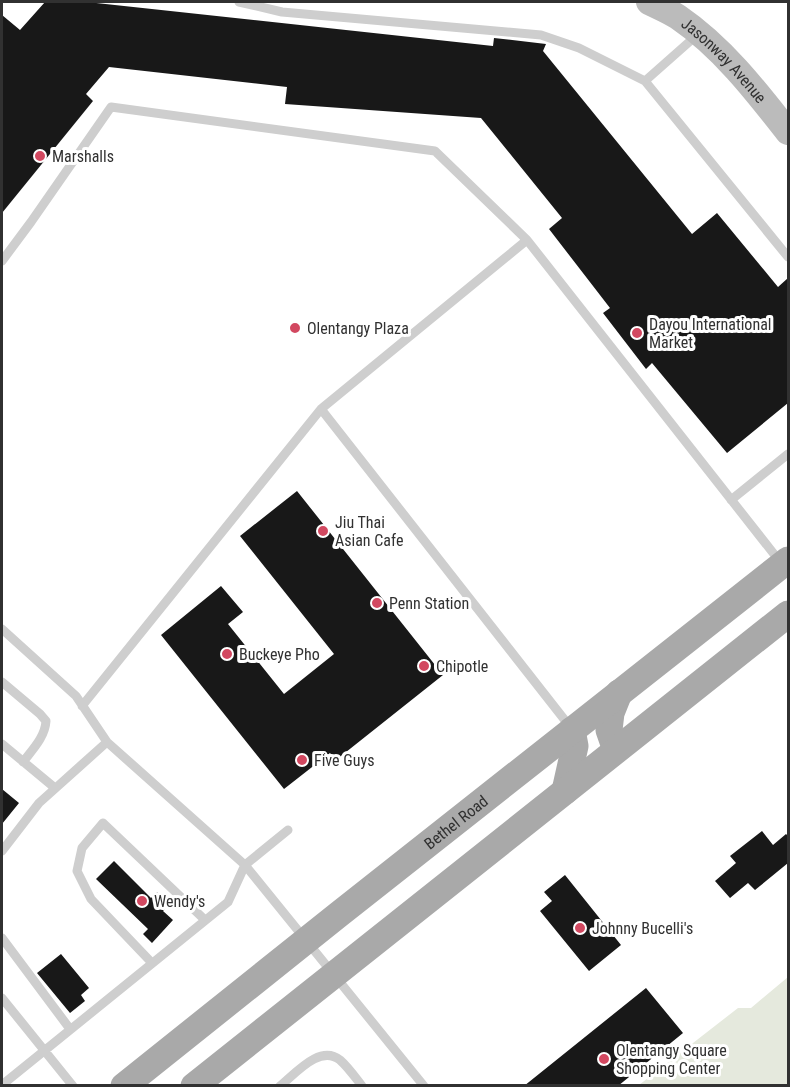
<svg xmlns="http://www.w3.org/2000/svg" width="790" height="1087" viewBox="0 0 790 1087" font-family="'Roboto Condensed',sans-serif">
	<rect width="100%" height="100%" fill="#fff"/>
	<path fill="#e5e9dd" d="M788 977V1085H639L738 1008H751Z"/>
	<path fill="#181818" d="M45 2H87L493 46 494 38 546 44 543 51 692 234 717 213 778 287 788 278V403L727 453 652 363 646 369 603 313 610 308 549 229 562 218 481 118 285 104 287 87 109 67 86 94 93 101 2 213V15L20 30Z
		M297 491 443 675 336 760 330 753 284 789 161 635 221 586 243 612 228 624 284 694 334 654 240 536Z
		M2 789 19 803 2 824Z
		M762 831 773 845 786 834 788 836V863L755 890 748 883 730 898 715 881 736 863 730 856Z
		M114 861 151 898 157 892 169 904 163 911 173 920 152 943 143 934 148 929 96 879Z
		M565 875 621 945 589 971 540 911 552 901 544 892Z
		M61 954 89 988 81 995 85 1001 70 1013 37 973Z
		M646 988 683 1033 618 1086H524Z"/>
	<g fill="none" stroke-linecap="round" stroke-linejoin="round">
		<path stroke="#cecece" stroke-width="9" d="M239 2 282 12 541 35 579 48 645 81
			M697 35 645 81 788 257
			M527 240 781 563
			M2 261 31 222 111 107 435 151 527 240 321 409 82 706
			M321 409 571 728
			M731 500 788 454
			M2 629 76 696 107 742 245 865 424 1086
			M2 682 40 714 46 721C45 737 33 749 23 762
			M2 744 55 788
			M2 851 39 803 107 742
			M2 938 70 1029
			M152 963 91 899 77 871 82 848 103 823 205 920
			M2 998 73 1086
			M2 1085 228 902 245 865 288 830
			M280 1086C296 1073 320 1044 340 1060 348 1067 355 1077 362 1086"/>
		<path stroke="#bbb" stroke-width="26" id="s1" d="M649 2C659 7 669 11 678 17 722 47 756 91 788 132"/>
		<g stroke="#a9a9a9" stroke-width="27">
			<path d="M616 750 609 730 611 713 619 693"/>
			<path d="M565 791 575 746 572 730"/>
			<path id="s2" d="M124 1086 338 915 788 560"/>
			<path d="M194 1086 788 614"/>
		</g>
	</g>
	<g fill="#d24860" stroke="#fff" stroke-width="2">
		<circle cx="40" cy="156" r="6"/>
		<circle cx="295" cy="328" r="6"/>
		<circle cx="637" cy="333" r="6"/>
		<circle cx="323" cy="531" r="6"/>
		<circle cx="377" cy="603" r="6"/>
		<circle cx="227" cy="654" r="6"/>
		<circle cx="424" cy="666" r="6"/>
		<circle cx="302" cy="760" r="6"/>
		<circle cx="142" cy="901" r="6"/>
		<circle cx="580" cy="928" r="6"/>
		<circle cx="604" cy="1059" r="6"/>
	</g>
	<g text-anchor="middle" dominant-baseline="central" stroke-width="6" stroke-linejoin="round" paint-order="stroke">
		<g font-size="16" fill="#313131" stroke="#fff">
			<text stroke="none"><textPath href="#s1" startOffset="96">Jasonway Avenue</textPath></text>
			<text stroke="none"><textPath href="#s2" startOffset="424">Bethel Road</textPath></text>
		</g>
		<g font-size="16" fill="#313131" stroke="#fff" text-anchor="start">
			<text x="52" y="156">Marshalls</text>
			<text x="649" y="324">Dayou International<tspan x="649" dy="18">Market</tspan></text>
			<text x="307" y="328">Olentangy Plaza</text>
			<text x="335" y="522">Jiu Thai<tspan x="335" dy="18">Asian Cafe</tspan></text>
			<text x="389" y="603">Penn Station</text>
			<text x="239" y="654">Buckeye Pho</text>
			<text x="436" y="666">Chipotle</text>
			<text x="314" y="760">Five Guys</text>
			<text x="154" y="901">Wendy's</text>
			<text x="592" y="928">Johnny Bucelli's</text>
			<text x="616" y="1050">Olentangy Square<tspan x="616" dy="18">Shopping Center</tspan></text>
		</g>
	</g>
	<rect width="790" height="1087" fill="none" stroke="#313131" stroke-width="6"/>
</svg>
